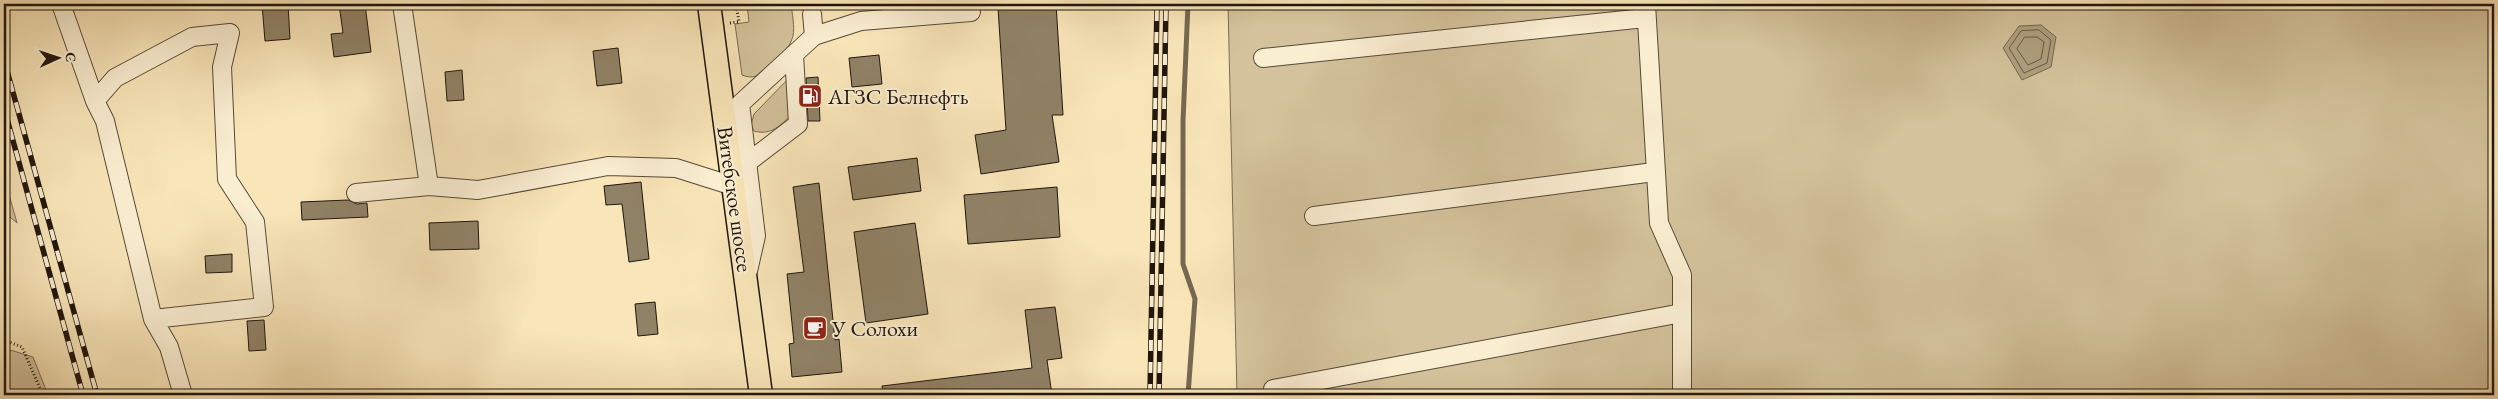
<svg xmlns="http://www.w3.org/2000/svg" width="2498" height="399" viewBox="0 0 2498 399" font-family="'EB Garamond',serif">
	<rect width="100%" height="100%" fill="#f8e5b8"/>
	<filter id="stains"><feTurbulence type="fractalNoise" baseFrequency=".004" numOctaves="4"/><feColorMatrix values="0 0 0 0 .2 0 0 0 0 .09 0 0 0 0 .02 0 0 0 .5 -.17"/></filter>
	<radialGradient id="worn" r=".72"><stop offset=".6" stop-color="#630" stop-opacity="0"/><stop offset="1" stop-color="#630" stop-opacity=".3"/></radialGradient>
	<path fill="#d3c29b" stroke="#7a6c54" d="M747 4H791C792 13 795 27 793 36 788 54 762 85 742 75L735 24 749 22Z
		M1228 4H2494V395H1237Z
		M792 75V114C781 125 771 136 754 131L751 125 754 114Z
		M4 177 17 223 4 212Z
		M4 348 33 357 48 395H4Z"/>
	<path fill="#af9f7e" stroke="#766851" d="M2041 25 2056 37 2051 67 2022 80 2003 48 2019 26Z"/>
	<g fill="none" stroke-linecap="round" stroke-linejoin="round">
		<path stroke="#685a46" stroke-width="1" d="M2039 30 2051 40 2047 63 2024 73 2009 48 2021 31Z
			M2025 37H2037L2044 42 2041 59 2028 65 2017 49Z"/>
		<path stroke="#766851" stroke-width="5" d="M1188 395 1195 299 1183 264V121L1188 4"/>
	</g>
	<path fill="#908266" stroke="#20160e" d="M262 4H288L290 39 265 41Z
		M339 4H365L371 52 334 57 331 34 343 33Z
		M1056 4 1063 115H1052L1059 162 981 174 975 135 1006 130 998 8Z
		M618 48 622 83 597 86 593 51Z
		M879 55 882 84 852 87 849 58Z
		M462 70 464 100 447 101 445 72Z
		M818 77 820 121H808L806 78Z
		M917 158 921 191 853 200 848 167Z
		M641 182 649 259 629 262 622 204 606 205 604 186Z
		M819 183 835 340 839 339 842 372 792 377 789 344 794 343 787 274 804 272 793 187Z
		M1057 187 1060 237 968 244 964 195Z
		M348 200 357 204 367 203 368 217 302 220 301 202Z
		M478 221 479 249 430 250 429 223Z
		M915 223 928 314 866 323 854 232Z
		M232 254V272L206 273 205 256Z
		M655 302 658 334 638 336 635 304Z
		M1055 307 1062 358 1047 360 1052 395H883L882 386 1032 368 1025 310Z
		M264 320 266 350 249 351 247 321Z"/>
	<g fill="none" stroke-linecap="round" stroke-linejoin="round">
		<defs>
			<path id="minor" d="M61 4 95 101
				M402 4 429 186
				M1646 4 1659 223 1682 275V395
				M814 36 861 21 971 12
				M1263 58 1645 18
				M747 163 798 124 794 54
				M356 193 429 186 478 190 608 166 676 168 733 186
				M1314 216 1654 172
				M748 271 756 236 740 104 814 36 812 14
				M153 319 264 307 255 222 227 179 222 67 230 33 192 37 115 78 95 101 105 121 153 319 169 347 183 395
				M1273 389 1682 313"/>
			<path id="major" d="M709 4 761 395"/>
		</defs>
		<use href="#minor" stroke="#564a38" stroke-width="20"/>
		<use href="#major" stroke="#20160e" stroke-width="25"/>
		<path stroke="#20160e" stroke-width="3" stroke-dasharray="1 2.5" stroke-linecap="butt" d="M730 23 739 22 736 4
			M4 340 22 347 43 395"/>
		<use href="#minor" stroke="#faeed1" stroke-width="18"/>
		<use href="#major" stroke="#f8e5b8" stroke-width="22"/>
		<defs>
			<path id="rail" d="M4 60 97 395
				M4 108 83 395
				M1150 395 1157 4
				M1159 395 1166 4"/>
		</defs>
		<use href="#rail" stroke="#20160e" stroke-width="5.5"/>
		<use href="#rail" stroke="#faeed1" stroke-width="4" stroke-dasharray="11" stroke-linecap="butt"/>
	</g>
	<defs>
		<symbol id="fuel-square" viewBox="-11 -11 22 22"><rect x="-9" y="-9" width="18" height="18" rx="4" fill="#8f2418" stroke="#faeed1"/><path d="M-5.5-6h7V0h2V4h1.3V-2.5L3-4.5l.8-.8L6-3V5H2.5V1h-1V6h-7ZM-4.2-4.7v3.2H.2V-4.7Z" fill="#fff"/></symbol>
		<symbol id="cafe-square" viewBox="-11 -11 22 22"><rect x="-9" y="-9" width="18" height="18" rx="4" fill="#8f2418" stroke="#faeed1"/><path d="M-5.5-4.5H6V0H3Q3 3.5 0 3.5H-2.5Q-5.5 3.5-5.5 0ZM3-3.2v2h1.7v-2ZM-6 4.5H4V6H-6Z" fill="#fff"/></symbol>
	</defs>
	<g fill-rule="evenodd">
		<use href="#fuel-square" x="796" y="82" width="28" height="28"/>
		<use href="#cafe-square" x="801" y="314" width="28" height="28"/>
	</g>
	<g text-anchor="middle" dominant-baseline="central" stroke-width="4" stroke-linejoin="round" paint-order="stroke">
		<g font-size="22" fill="#20160e" stroke="#faeed1" text-anchor="start">
			<text x="828" y="96">АГЗС Белнефть</text>
			<text x="832" y="328">У Солохи</text>
		</g>
		<g font-size="22" fill="#20160e" stroke="#faeed1">
			<text transform="translate(735 199) rotate(82)">Витебское шоссе</text>
		</g>
	</g>
	<rect width="2498" height="399" fill="none" stroke="#f8e5b8" stroke-width="20"/>
	<rect x="5" y="5" width="2488" height="389" fill="none" stroke="#20160e" stroke-width="2.5"/>
	<rect x="10" y="10" width="2478" height="379" fill="none" stroke="#20160e"/>
	<g transform="translate(58 58) rotate(87)" stroke="#faeed1" stroke-width="4" paint-order="stroke">
	<path d="M0-4L9 19L0 12L-9 19Z" fill="#20160e"/>
	<text y="-8" font-size="14" font-weight="bold" text-anchor="middle" fill="#20160e">С</text>
	</g>
	<rect width="100%" height="100%" filter="url(#stains)"/>
	<rect width="100%" height="100%" fill="url(#worn)"/>
</svg>
